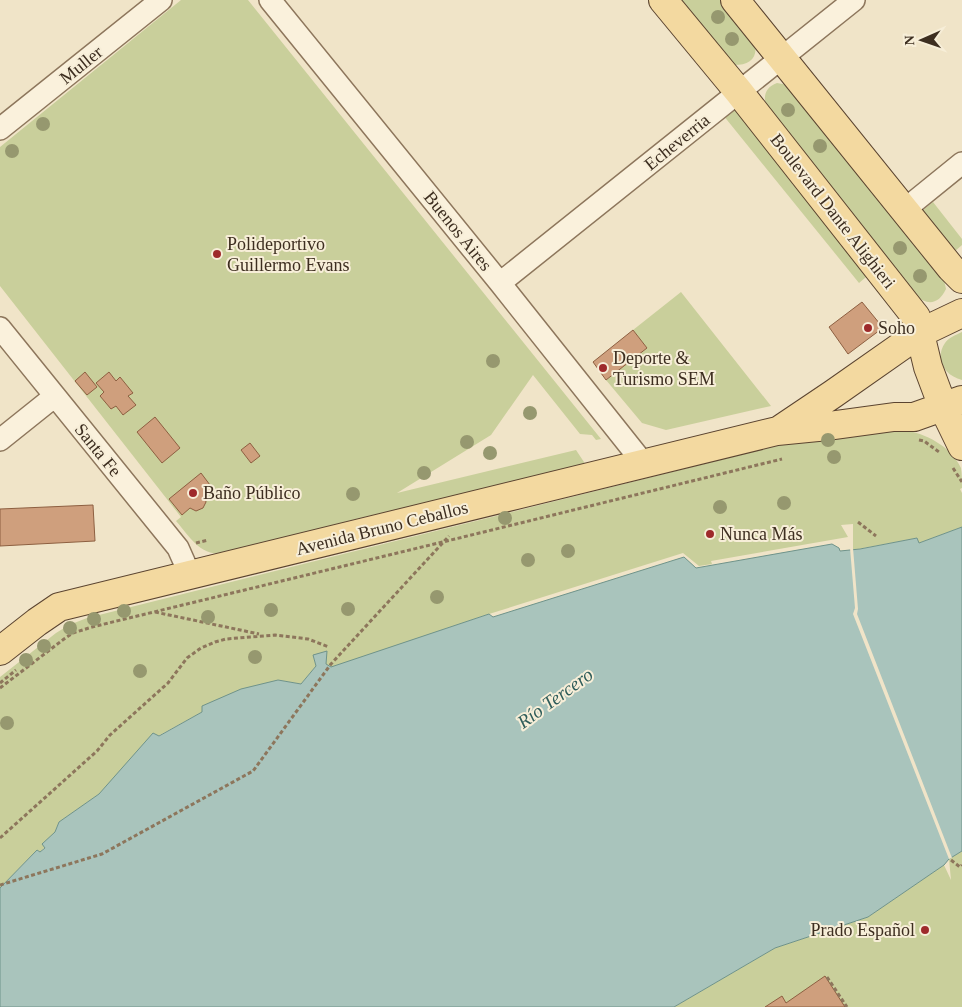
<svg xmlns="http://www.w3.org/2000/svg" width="962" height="1007" viewBox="0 0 962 1007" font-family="'Times New Roman',serif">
	<rect width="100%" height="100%" fill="#f0e4c8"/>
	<path fill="#c9cf9b" d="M181 0H248L601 439 596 440 592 435 580 434 533 375 491 435 397 493 576 450 586 465 352 520 224 554C199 555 191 538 176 521L181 517 0 286V147Z
		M678 0H722L755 43C758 59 749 65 734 65Z
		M777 83 788 85 943 276 946 289C939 304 928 306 916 296L766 106C763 95 766 87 777 83Z
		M732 108 738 109 872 272 859 283 723 115Z
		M933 202 962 239V245L954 252 923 214V210Z
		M681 292 771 406 666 430 642 423 606 380 647 348 633 330Z
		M962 332V380C945 376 934 359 945 343 949 337 956 335 962 332Z
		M903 430C925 433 951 446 961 468 962 474 962 482 962 488L960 489 962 493V527L919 543 917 538 853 550V524L841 525 848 537 711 561 712 564 699 566 683 553 489 614 331 668 313 655 316 666 301 684 278 680 202 712 158 736 99 794 59 822 55 832 43 844 45 847 40 852 37 850 0 888V677L56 633 69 625 87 618 800 440Z
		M962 851V1007H674L775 948 868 917 944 865 951 880 949 859Z"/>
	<path fill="#a9c4bc" stroke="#6f938a" d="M962 527V851L949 859 944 865 868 917 775 948 674 1007H0V888L37 850 40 852 45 848 42 844 55 832 59 822 99 794 153 733 159 736 202 712V706L241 689 278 680 301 684 316 666 313 655 327 651 326 664 331 667 489 614 493 617 684 557 696 568 832 544 839 548 840 551 860 549 917 538 919 543Z"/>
	<path fill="#f0e4c8" d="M850 548H853L858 609 857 614 952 858 949 859 853 614 855 608Z"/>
	<path fill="#cf9f7d" stroke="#8d5f41" d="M862 302 880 324V330L848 354 829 327Z
		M633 330 647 348 606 380 593 362Z
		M85 372 97 387 87 395 75 381Z
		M109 372 116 381 120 377 133 393 128 396 136 405 123 415 116 406 111 409 100 396 104 392 96 383Z
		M155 417 180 448 162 463 137 432Z
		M250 443 260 456 251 463 241 450Z
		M201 473 213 489 205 496 206 502 203 508 196 511 190 508 182 515 169 499Z
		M93 505 95 541 0 546V509Z
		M825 976 845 1007H765L782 996 786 1003Z"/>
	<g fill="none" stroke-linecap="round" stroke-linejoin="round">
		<defs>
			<path id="minor" d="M270 0 500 283 644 464
				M0 129 161 0
				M904 210 962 163
				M500 283 854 0
				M0 328 178 548 190 575
				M0 440 55 396"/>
			<path id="major" d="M663 0 739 92 916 317 928 367 943 407 962 446
				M735 0 951 268 962 279
				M781 429 833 394 920 333 962 313
				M0 651 37 622 59 607 777 431 828 426 894 417H914L962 400"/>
		</defs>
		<use href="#minor" stroke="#8d765c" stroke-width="24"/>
		<use href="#major" stroke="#5b4430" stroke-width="30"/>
		<path stroke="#8d765c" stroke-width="3" stroke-dasharray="4 2.5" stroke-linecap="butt" d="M919 440 924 441 939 452
			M953 468 962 482
			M858 522 876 536
			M196 543 208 540
			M155 612 259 634
			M0 683 16 670
			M0 688 64 639 73 633 92 627 455 539 782 459
			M0 838 97 751 110 735 168 683 187 658 201 648 215 642 226 639 275 635 308 639 329 647
			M951 860 960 867 962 865
			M0 885 102 854 253 771 331 664 449 536
			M827 977 847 1007"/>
		<use href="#minor" stroke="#faf1dc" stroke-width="21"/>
		<use href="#major" stroke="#f3d9a0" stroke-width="28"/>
	</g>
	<g fill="#96986f">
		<circle cx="718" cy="17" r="7"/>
		<circle cx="732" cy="39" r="7"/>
		<circle cx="788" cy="110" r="7"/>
		<circle cx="43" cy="124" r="7"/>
		<circle cx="820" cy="146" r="7"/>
		<circle cx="12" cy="151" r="7"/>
		<circle cx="900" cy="248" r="7"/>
		<circle cx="920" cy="276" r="7"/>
		<circle cx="493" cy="361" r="7"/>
		<circle cx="530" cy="413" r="7"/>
		<circle cx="828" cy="440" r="7"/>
		<circle cx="467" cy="442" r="7"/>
		<circle cx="490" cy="453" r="7"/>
		<circle cx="834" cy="457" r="7"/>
		<circle cx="424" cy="473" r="7"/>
		<circle cx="353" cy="494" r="7"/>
		<circle cx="784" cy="503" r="7"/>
		<circle cx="720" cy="507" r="7"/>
		<circle cx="505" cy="518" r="7"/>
		<circle cx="568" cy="551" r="7"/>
		<circle cx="528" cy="560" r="7"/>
		<circle cx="437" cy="597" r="7"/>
		<circle cx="348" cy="609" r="7"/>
		<circle cx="271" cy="610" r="7"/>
		<circle cx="124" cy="611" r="7"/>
		<circle cx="208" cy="617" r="7"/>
		<circle cx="94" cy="619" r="7"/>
		<circle cx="70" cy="628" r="7"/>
		<circle cx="44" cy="646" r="7"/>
		<circle cx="255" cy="657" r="7"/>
		<circle cx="26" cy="660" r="7"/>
		<circle cx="140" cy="671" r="7"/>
		<circle cx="7" cy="723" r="7"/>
	</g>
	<g fill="#9e2a2b" stroke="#f7eed8" stroke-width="2">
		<circle cx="217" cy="254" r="5"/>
		<circle cx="868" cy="328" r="5"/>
		<circle cx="603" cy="368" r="5"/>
		<circle cx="193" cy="493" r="5"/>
		<circle cx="710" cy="534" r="5"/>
		<circle cx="925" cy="930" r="5"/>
	</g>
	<g text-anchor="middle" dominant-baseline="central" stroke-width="4" stroke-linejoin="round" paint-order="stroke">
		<g font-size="18" fill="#3d2e20" stroke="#f7eed8">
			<text transform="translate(81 65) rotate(-39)">Muller</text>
			<text transform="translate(677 142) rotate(-39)">Echeverria</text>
			<text transform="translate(833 211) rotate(52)">Boulevard Dante Alighieri</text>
			<text transform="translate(458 231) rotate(51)">Buenos Aires</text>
			<text transform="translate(98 450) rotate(51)">Santa Fe</text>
			<text transform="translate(382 528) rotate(-14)">Avenida Bruno Ceballos</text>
		</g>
		<g font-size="18" fill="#3d2e20" stroke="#f7eed8" text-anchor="start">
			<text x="227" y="244">Polideportivo<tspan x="227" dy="21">Guillermo Evans</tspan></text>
			<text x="878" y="328">Soho</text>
			<text x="613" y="358">Deporte &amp;<tspan x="613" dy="21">Turismo SEM</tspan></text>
			<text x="203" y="493">Baño Público</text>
			<text x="720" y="534">Nunca Más</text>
			<text x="915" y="930" text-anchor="end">Prado Español</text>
		</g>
		<g font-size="19" font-style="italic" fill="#2f5d5a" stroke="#f7eed8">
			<text transform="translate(555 698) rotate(-36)">Río Tercero</text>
		</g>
	</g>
	<g transform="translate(922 40) rotate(268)" stroke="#f7eed8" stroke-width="4" paint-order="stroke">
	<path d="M0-4L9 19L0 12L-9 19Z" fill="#3d2e20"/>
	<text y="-8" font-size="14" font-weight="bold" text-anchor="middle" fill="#3d2e20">N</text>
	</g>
</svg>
